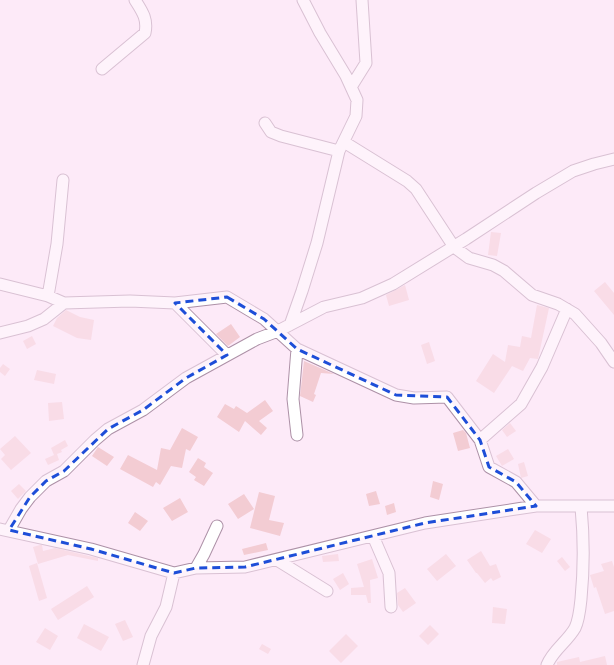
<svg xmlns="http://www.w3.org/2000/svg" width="614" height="665" viewBox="0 0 614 665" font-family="Helvetica,sans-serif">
	<rect width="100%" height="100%" fill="#fdeaf8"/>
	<path fill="#f3ccd3" d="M491 232 501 233 497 256 488 255Z
		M605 282 614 293V315L594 291Z
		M405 285 409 300 389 306 386 295Z
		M537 305 549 308 538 359 530 358 523 371 512 366 494 393 476 381 493 354 505 362 508 345 520 347 522 336 531 338Z
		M66 310 80 317 94 320 91 340 77 338 53 326 57 318Z
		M231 324 240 337 228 346 216 334Z
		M32 336 36 344 27 349 23 341Z
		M429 342 435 361 427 364 421 345Z
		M304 361 334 374 321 373 314 394 316 395 313 402 300 396Z
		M3 364 10 369 5 376 0 372V368Z
		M37 370 56 374 54 384 34 380Z
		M265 400 273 411 259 421 267 428 261 435 245 421 239 432 217 417 225 404 234 409 236 406 247 413Z
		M62 402 64 419 49 421 48 403Z
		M510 423 516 431 507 437 502 430Z
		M182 428 198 437 190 451 186 449 182 468 171 466 160 485 156 482 153 487 120 469 128 455 157 470 161 448 170 450Z
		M463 430 466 433 470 448 458 451 453 433Z
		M15 436 31 453 11 470 1 459 5 455 0 449Z
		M65 440 68 446 61 450 62 452 57 454 59 460 48 465 45 459 54 455 51 448Z
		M98 447 114 457 107 466 92 456Z
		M508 449 514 459 502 466 496 456Z
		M198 458 206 463 204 467 213 473 204 486 194 480 196 477 189 472Z
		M524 462 528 476 521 478 518 464Z
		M433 481 443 484 439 500 430 497Z
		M19 484 26 491 18 499 11 491Z
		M376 491 380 504 369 506 366 494Z
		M259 492 275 496 269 520 284 523 280 536 250 528Z
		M244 494 254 509 238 519 228 504Z
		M180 498 188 512 172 521 163 508Z
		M394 503 396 512 387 515 385 506Z
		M135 512 148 521 140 531 128 523Z
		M535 530 551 539 542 553 526 544Z
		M266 543 268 550 244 555 242 549Z
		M40 545H42L43 551 55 548 98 558V561L68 555 38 564 33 547Z
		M481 551 490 566 496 564 501 577 493 581 491 578 485 583 477 573H476L467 560Z
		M338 554 339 561 323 562 322 556Z
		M446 554 456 566 437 581 427 569Z
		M562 557 570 567 565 571 557 561Z
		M372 559 378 578 370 580 371 603H368L366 595H351V588L364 587 357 564Z
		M612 561 614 567V611L605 614 596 587 594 588 590 575 604 571 601 564Z
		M37 563 47 598 39 601 29 566Z
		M343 573 349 584 340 590 333 579Z
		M87 586 94 597 58 620 51 609Z
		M405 588 416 603 403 612 398 605 397 593Z
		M493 607 507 609 505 624 492 623Z
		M125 620 133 637 123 641 115 624Z
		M84 624 109 637 101 651 77 638Z
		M430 625 439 634 428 645 419 636Z
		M45 628 58 636 50 650 36 642Z
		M346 634 358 646 341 663 329 651Z
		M262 644 271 649 268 654 259 649Z
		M605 656 607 665H557V662L579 657 580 662Z"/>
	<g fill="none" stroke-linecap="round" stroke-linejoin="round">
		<defs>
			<path id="minor" d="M102 69 145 33C148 19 142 11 135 0
				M351 87 366 63 362 0
				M265 123 271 132 281 136 339 151
				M344 142 407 181 416 189 454 247 469 258 493 265 504 271 532 295 558 304 575 314 601 343 614 362
				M0 284 48 296 64 303 130 301 175 303 227 297 264 319 297 349 396 395 414 398 447 397 480 440 489 467 516 482 536 506
				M48 296 57 244 63 180
				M175 303 227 355
				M290 325 302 291 317 243 339 151 356 116 357 100 346 76 320 33 303 0
				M0 333 28 326 44 319 64 303
				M297 435 293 399 297 349
				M480 440 521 404 542 367 567 309
				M0 529 91 549 174 573 196 568 245 567 425 523 536 506H614
				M9 530 21 509 30 497 46 481 64 471 95 440 108 429 143 410 186 378 257 339 278 331 324 307 362 298 393 284 466 239 536 193 573 171 594 164 614 159
				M373 536 389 573 391 607
				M277 560 327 591
				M196 568 204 554 217 526
				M143 665 151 636 166 607 174 573
				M547 665C553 650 567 642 575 628 579 620 580 609 581 599 584 568 584 538 581 507"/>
		</defs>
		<use href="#minor" stroke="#ad91a7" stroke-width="13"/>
		<use href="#minor" stroke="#fff" stroke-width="11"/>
	</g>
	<path d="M0 0H614V665H0ZM227 297 264 319 297 349 396 395 447 397 480 440 489 467 516 482 536 506 425 523 245 567 196 568 174 573 91 549 9 530 30 497 46 481 64 471 108 429 143 410 186 378 227 355 175 303Z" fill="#fdeaf8" fill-opacity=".55" fill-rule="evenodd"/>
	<path fill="none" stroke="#1d4ed8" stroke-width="3" stroke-dasharray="8 5" stroke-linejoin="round" d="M227 297 264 319 297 349 396 395 447 397 480 440 489 467 516 482 536 506 425 523 245 567 196 568 174 573 91 549 9 530 30 497 46 481 64 471 108 429 143 410 186 378 227 355 175 303Z"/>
</svg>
